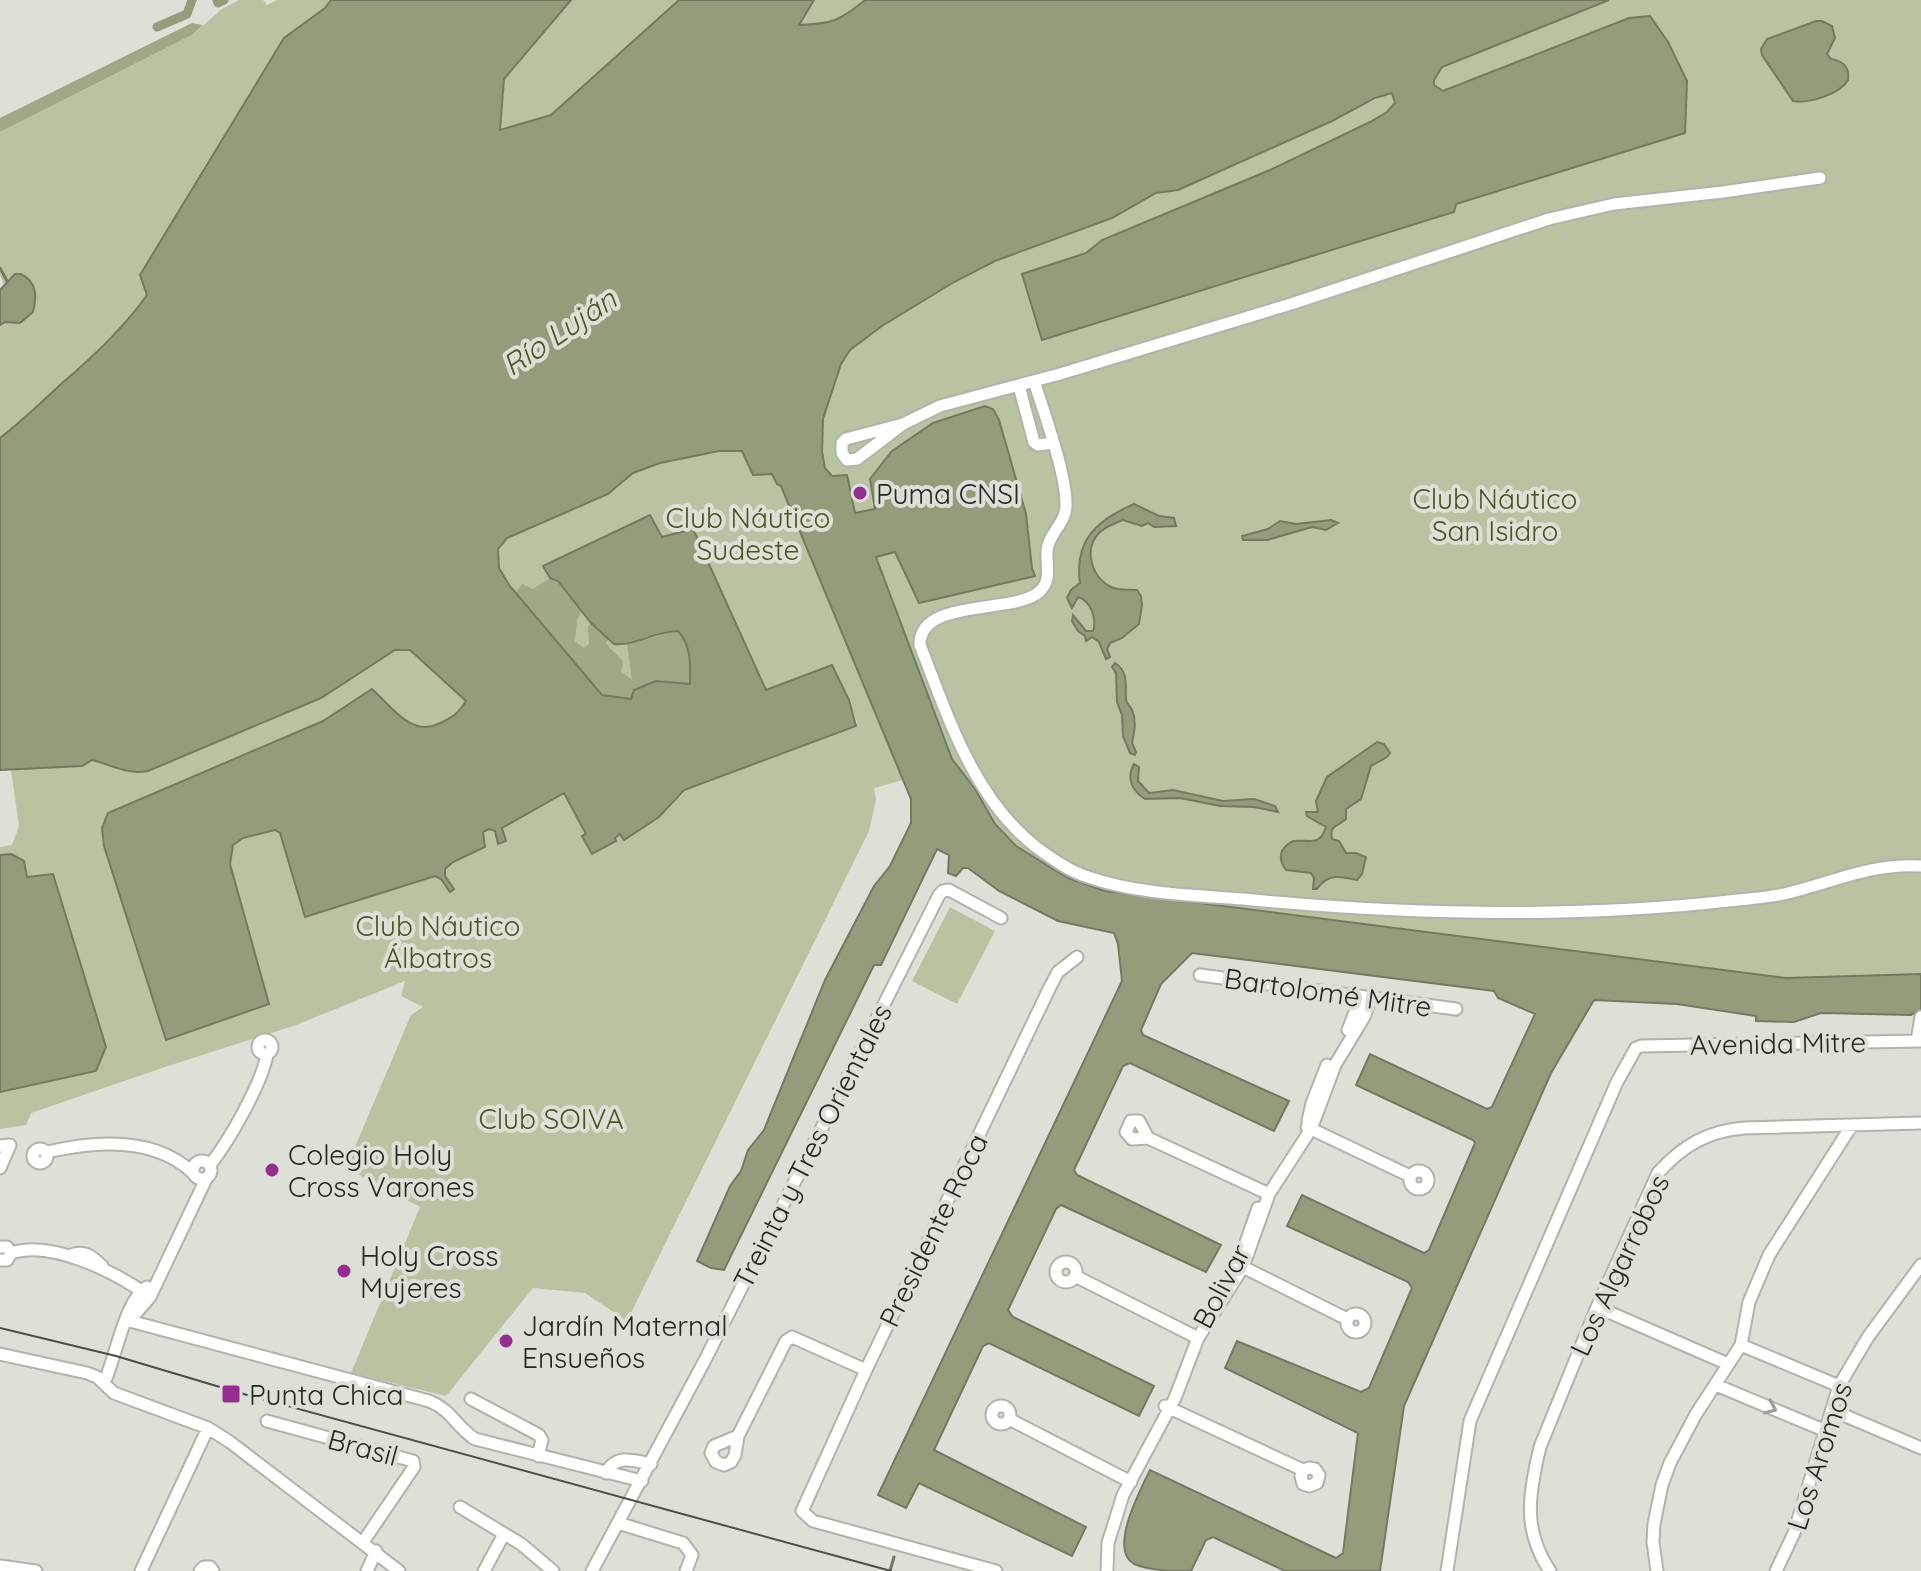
<svg xmlns="http://www.w3.org/2000/svg" width="1921" height="1571" viewBox="0 0 1921 1571" font-family="Quicksand,sans-serif">
	<rect width="100%" height="100%" fill="#dde0d7"/>
	<path fill="#b9c3a1" d="M239 0H263L267 5 277 0H331L325 8 284 38 230 130 148 295C108 347 52 398 0 438V325L36 300 32 281 11 277 4 285 0 275V132L192 35 222 9Z
		M571 0H679L550 115 499 131 504 79Z
		M814 0H865C841 20 829 24 798 25Z
		M1921 0V974L1786 978 1105 891 1068 878 1016 846 995 824 975 789 952 759 876 557 855 513 847 476H832L825 468 822 452 823 419 841 364 850 350 882 326 954 282 995 261 1112 218 1156 193 1178 190 1332 121 1442 67 1609 0Z
		M719 451H742L772 474 777 484 781 486 903 780 874 788 876 799 869 831 627 1321 585 1293 533 1288 446 1396 351 1373 420 1207 346 1168 411 1015 423 1007 401 996 405 981 296 1025 168 1066 31 1113 26 1125 0 1129V1092L96 1071 106 1047 53 874 27 877 11 854 0 855V847L12 845 19 826 11 770 82 766 92 760 119 770 136 773 321 698 395 650H410L466 701C458 714 452 718 438 724 411 737 390 706 371 689L323 721 108 813 166 1039 268 1004 230 864 233 844 243 838 275 829 280 833 305 916 435 876 453 889 445 876V869L453 862 485 847 483 833 489 829 506 841 502 828 565 793 586 834 583 837 593 854 621 834 625 839 658 817 684 790 856 726 857 722 842 684 766 691 692 529 662 537 649 515 558 581 591 623 614 644 650 639 671 631 691 662C686 691 627 691 603 695L509 585 499 568 498 549 507 538 608 494 632 473 660 463Z
		M950 907 995 931 957 1004 912 981Z"/>
	<path fill="#9fa986" d="M192 23 203 25 192 35 0 132V118Z
		M550 578 558 581 581 611 577 620 575 641 584 648 589 644 588 627 591 623 609 639 606 642C610 651 618 653 623 662L621 671 632 680 627 644 678 631C692 648 690 664 690 684L656 682 631 699 603 695 516 593 522 584 533 589Z"/>
	<path fill="#949d7b" stroke="#737a61" stroke-width="2" d="M331 0H571L504 79 500 130 551 115 679 0H814L799 25C831 24 840 21 865 0H1609L1442 67 1434 80V85L1443 91 1629 18 1650 16 1668 42 1687 81 1685 133 1456 204 1454 212 1042 340 1022 274 1086 253 1102 240 1270 170 1370 122 1387 112 1395 103 1392 93 1375 98 1332 121 1178 190 1156 193 1112 218 995 261 954 282 882 326 850 350 841 364 823 419 822 452 825 468 832 476 847 475 855 513 875 509 870 479 892 451 933 423 985 406 993 409 999 420 1026 514 1032 568 1035 576 919 603 895 552 876 557 952 759 975 789 995 824 1016 846 1068 878 1105 891 1786 978 1921 974V1010L1911 1015 1821 1013 1794 1022 1756 1021V1016L1677 1004 1594 1000 1551 1073 1404 1406 1380 1571H1285L1213 1537 1206 1540 1191 1571C1172 1571 1151 1571 1134 1564 1108 1549 1141 1489 1150 1470L1336 1558 1343 1553 1358 1433 1225 1368 1237 1341 1361 1392 1369 1388 1412 1288 1408 1282 1287 1226 1302 1195 1424 1253 1429 1250 1475 1143 1473 1140 1356 1085 1370 1054 1487 1109 1492 1107 1535 1014 1498 998 1494 991 1192 953 1161 984 1141 1030 1143 1035 1289 1101 1274 1131 1130 1063 1123 1066 1074 1170 1077 1175 1221 1245 1206 1272 1061 1205 1056 1209 1008 1310 1013 1317 1154 1386 1139 1416 989 1343 983 1346 934 1450 1086 1527 1072 1556 919 1483 906 1508 878 1495 1122 981 1118 944 1114 933 1058 921 999 891 968 868H963L956 876 948 873 949 855 937 849 881 965H874L724 1270 711 1268 697 1261 730 1186 741 1171 748 1150 764 1130 825 980 874 886 890 866 911 823V799L781 486 777 484 772 474 753 475 742 451H719L660 463 633 473 608 494 507 538 498 549 499 568 509 585 602 695 631 699 634 690 656 681 690 684C690 664 692 647 678 631 656 631 636 646 614 644L591 623 558 581 550 578 543 566 650 515 662 537 693 529 766 690 832 665 849 700 856 726 684 790 659 817 624 840 620 834 615 838 616 841 592 854 582 836 586 834 564 793 502 828 506 841 498 844 495 831 489 829 483 832 485 847 453 862 445 869V876L454 889 450 892 441 879 435 876 305 917 280 833 275 830 243 838 233 845 230 864 269 1004 166 1040 104 846 102 828 108 813 323 721 372 689C391 706 411 737 438 724 452 718 458 714 466 701L410 650H395L321 698 148 771C126 775 112 765 92 760L82 766 0 770V438C22 421 41 403 61 384 93 357 123 329 147 295L140 275 284 38 325 8Z
		M1816 21H1822L1832 26 1835 38 1827 54 1831 59C1843 61 1850 68 1848 80 1840 94 1809 104 1793 101L1762 55 1761 49 1767 39Z
		M15 274H21C37 282 37 296 33 312L20 323 5 322 0 325V290Z
		M1134 504 1159 516 1174 518 1176 526 1154 527 1148 523 1142 526 1123 520C1115 523 1107 526 1100 532 1083 548 1091 577 1111 587 1119 591 1128 589 1137 590L1141 596 1142 605 1139 624 1122 638 1110 643 1107 649 1110 657 1106 659 1099 642 1092 637 1086 641 1085 636 1078 631 1072 621 1073 615 1086 631H1093C1097 619 1091 601 1078 597L1072 608 1067 598 1071 590 1080 583C1074 540 1097 520 1134 504Z
		M1331 520 1338 523 1326 530 1312 527 1267 540H1243L1242 536 1268 529 1280 521 1296 524Z
		M1115 663C1129 672 1125 685 1126 699 1126 704 1130 705 1132 710 1137 721 1134 733 1132 743L1136 752 1135 755 1130 753 1123 736 1122 715 1117 702 1116 673 1112 667Z
		M1377 742 1384 744 1390 753 1387 757 1371 766 1361 799 1346 809V819C1338 827 1329 824 1332 839L1339 841 1346 853H1356L1366 857 1362 874 1357 880C1340 876 1328 873 1317 889H1313L1314 878 1311 873 1286 870C1277 858 1280 848 1293 841 1309 839 1320 847 1326 827L1307 816 1306 812H1318L1316 801 1327 777Z
		M1134 764 1139 767 1138 781 1149 793 1173 790 1223 801 1254 799 1275 806 1278 812 1254 807 1220 806 1180 798 1145 799C1132 791 1126 778 1134 764Z
		M11 854 24 861 27 877 53 874 106 1047 96 1071 0 1092V855Z"/>
	<g fill="none" stroke-linecap="round" stroke-linejoin="round">
		<path stroke="#737a61" stroke-width="3" d="M0 268 7 281
			M890 1571 894 1557"/>
		<path stroke="#949d7b" stroke-width="9" d="M217 0 218 3 224 0
			M157 27 187 14 192 0"/>
		<defs>
			<path id="minor" d="M1034 381C1044 412 1067 476 1066 506 1066 523 1048 534 1047 551 1046 565 1052 580 1040 591 1016 615 919 597 920 645 948 716 973 798 1036 847 1052 859 1069 871 1088 877 1137 894 1192 895 1243 899 1408 915 1573 919 1738 900 1755 898 1775 897 1792 892 1836 881 1874 863 1921 866
				M1019 386 1034 442 1038 445 1052 443
				M903 424 940 406 1060 374 1291 304 1549 219 1614 204 1723 192 1820 178
				M903 424 857 459 847 460 842 453V443L846 439Z
				M1200 975 1456 1009
				M1348 1030 1361 997
				M258 1047a7 7 0 1 1 14 0a7 7 0 1 1-14 0Z
				M1917 1041 1921 1017
				M1308 1121 1312 1103 1327 1065
				M1307 1127 1410 1176
				M1148 1138 1139 1121H1131L1126 1132 1132 1139 1148 1138 1269 1194
				M0 1146 10 1145 0 1168
				M33 1156a7 7 0 1 1 14 0a7 7 0 1 1-14 0Z
				M47 1152C94 1141 155 1136 193 1173
				M193 1170a9 9 0 1 1 18 0a9 9 0 1 1-18 0Z
				M210 1165C229 1141 261 1085 267 1055
				M1410 1180a9 9 0 1 1 18 0a9 9 0 1 1-18 0Z
				M1245 1245 1258 1208
				M0 1247H7L11 1253 7 1260H0
				M11 1253C52 1239 117 1273 150 1297
				M69 1256C83 1249 92 1256 102 1266
				M1056 1272a10 10 0 1 1 20 0a10 10 0 1 1-20 0Z
				M1239 1265 1347 1319
				M1075 1276 1198 1338
				M1597 1307 1728 1364
				M1347 1323a9 9 0 1 1 18 0a9 9 0 1 1-18 0Z
				M126 1320 429 1401C452 1410 456 1427 475 1439L642 1481
				M126 1320 136 1313 150 1297 206 1179
				M1741 1345 1839 1386
				M0 1354 87 1373 97 1377 114 1393 208 1428 230 1442 399 1571
				M104 1383C116 1357 125 1300 147 1287
				M1716 1385 1826 1431
				M471 1399 539 1435 542 1440 538 1456
				M992 1415a9 9 0 1 1 18 0a9 9 0 1 1-18 0Z
				M1165 1406 1303 1470 1309 1468 1315 1469 1319 1475 1317 1483 1309 1486 1303 1484 1301 1476 1303 1470
				M1834 1411 1921 1448
				M1009 1419 1131 1482
				M267 1421 413 1461 414 1467 363 1542
				M738 1436 786 1341 792 1337 866 1370
				M738 1436 735 1455 731 1462 724 1465 716 1462 711 1453 714 1446Z
				M606 1473C616 1454 633 1460 651 1464
				M460 1507 521 1544 553 1571
				M618 1523 683 1543 692 1555 686 1571
				M0 1566 36 1571
				M141 1571 208 1428
				M200 1571 204 1567H210L213 1571
				M367 1571 376 1551
				M484 1571 504 1534
				M592 1571 705 1360 939 895 943 891 949 890 1001 918
				M996 1571 813 1521 802 1511 866 1370 1050 987 1058 972 1077 957
				M1107 1571 1108 1543 1123 1495 1175 1398 1198 1338 1243 1267 1269 1194 1311 1129 1335 1065 1364 1017 1371 998
				M1447 1571 1470 1421 1617 1082 1636 1048 1641 1046 1921 1041
				M1550 1571C1522 1530 1529 1493 1540 1447L1597 1307 1658 1173C1683 1145 1708 1131 1744 1128L1921 1123
				M1657 1571 1653 1542 1654 1524 1662 1485 1670 1463 1696 1414 1741 1345 1749 1302 1769 1255 1852 1125
				M1776 1571 1794 1533 1839 1386 1868 1337 1921 1265"/>
		</defs>
		<use href="#minor" stroke="#b1b4ab" stroke-width="15"/>
		<use href="#minor" stroke="#fff" stroke-width="11"/>
		<path stroke="#4c4d48" stroke-width="2" d="M0 1328 116 1356 240 1393 891 1571"/>
	</g>
	<defs><path id="oneway-chevron" d="M-2-3.5L2.5 0L-2 3.5" fill="none" stroke-width="1.6" stroke-linecap="round" stroke-linejoin="round" transform="scale(2)"/></defs>
	<use stroke="#9d9e9c" href="#oneway-chevron" transform="translate(1771 1408) rotate(23)"/>
	<g fill="#962c8f" stroke="#dde0d7" stroke-width="3">
		<circle cx="860" cy="493" r="8"/>
		<circle cx="272" cy="1170" r="8"/>
		<circle cx="344" cy="1271" r="8"/>
		<circle cx="506" cy="1341" r="8"/>
		<rect x="221" y="1384" width="20" height="20" rx="4"/>
	</g>
	<g text-anchor="middle" dominant-baseline="central" stroke-width="8" stroke-linejoin="round" paint-order="stroke">
		<g font-size="28" fill="#262723" stroke="#dde0d7" text-anchor="start">
			<text x="876" y="493">Puma CNSI</text>
			<text x="288" y="1154">Colegio Holy<tspan x="288" dy="32">Cross Varones</tspan></text>
			<text x="360" y="1255">Holy Cross<tspan x="360" dy="32">Mujeres</tspan></text>
			<text x="522" y="1325">Jardín Maternal<tspan x="522" dy="32">Ensueños</tspan></text>
			<text x="249" y="1394">Punta Chica</text>
		</g>
		<g font-size="28" fill="#49561f" stroke="#dde0d7">
			<text x="1495" y="498">Club Náutico<tspan x="1495" dy="32">San Isidro</tspan></text>
			<text x="748" y="517">Club Náutico<tspan x="748" dy="32">Sudeste</tspan></text>
			<text x="438" y="925">Club Náutico<tspan x="438" dy="32">Álbatros</tspan></text>
			<text x="551" y="1118">Club SOIVA</text>
		</g>
		<g font-size="28" fill="#262723" stroke="#dde0d7">
			<text transform="translate(1328 992) rotate(8)">Bartolomé Mitre</text>
			<text transform="translate(1778 1043) rotate(-1)">Avenida Mitre</text>
			<text transform="translate(812 1146) rotate(-63)">Treinta y Tres Orientales</text>
			<text transform="translate(933 1230) rotate(-64)">Presidente Roca</text>
			<text transform="translate(1619 1265) rotate(-65)">Los Algarrobos</text>
			<text transform="translate(1221 1286) rotate(-62)">Bolivar</text>
			<text transform="translate(363 1447) rotate(15)">Brasil</text>
			<text transform="translate(1819 1456) rotate(-72)">Los Aromos</text>
		</g>
		<g font-size="30" font-style="italic" fill="#4c5922" stroke="#dde0d7">
			<text transform="translate(559 332) rotate(-34)">Río Luján</text>
		</g>
	</g>
</svg>
